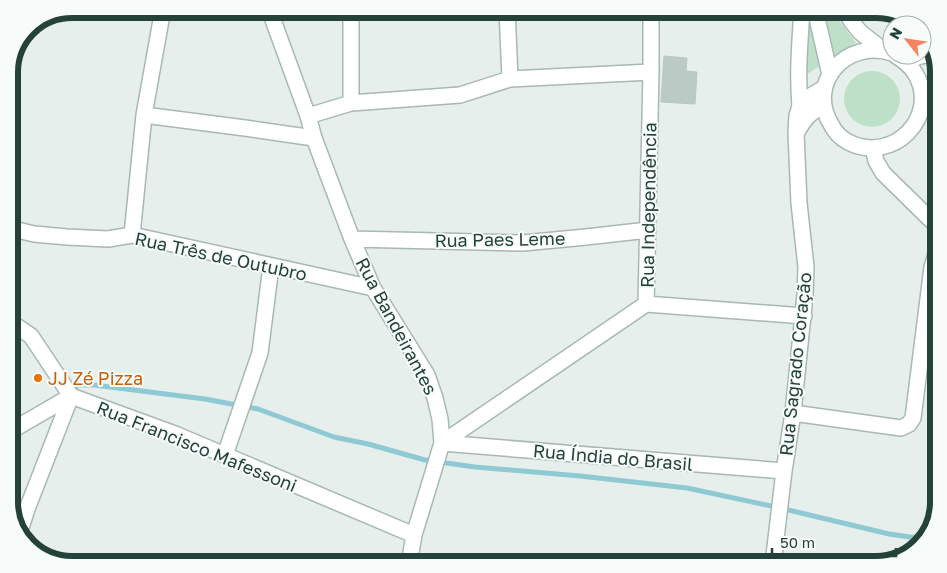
<svg xmlns="http://www.w3.org/2000/svg" width="947" height="573" viewBox="0 0 947 573" font-family="'Golos Text',sans-serif">
	<rect width="100%" height="100%" fill="#e6efeb"/>
	<path fill="#bfe0c8" d="M817 9H832L835 15 856 43 835 55 818 16Z
		M809 16 821 65 803 77 805 17Z
		M844 99a28 28 0 1 1 56 0a28 28 0 1 1-56 0Z"/>
	<g fill="none" stroke-linecap="round" stroke-linejoin="round">
		<path stroke="#8ec9d4" stroke-width="5" d="M70 389 79 385H94L205 399 258 409 334 437 368 444 425 460 475 467 580 476 687 488 776 507 889 534 924 539"/>
	</g>
	<path fill="#bbcac4" stroke="#b8c9c2" d="M664 56 687 58 686 71 697 72 695 104 661 102Z"/>
	<g fill="none" stroke-linecap="round" stroke-linejoin="round">
		<defs>
			<path id="service" d="M906 25 908 19"/>
			<path id="minor" d="M269 9 308 116 314 138 352 239 373 288 427 375 435 398 440 419 442 443 414 535 409 564
				M351 9V103
				M507 9 510 79
				M9 69V67
				M144 115 245 128 314 138
				M308 116 351 103 460 95 510 79 651 72
				M797 132C805 118 809 113 823 106
				M9 228 34 234 67 237 108 239 132 235 373 288
				M132 235 144 115 163 9
				M352 239 523 243 586 237 648 230
				M646 304 651 72V9
				M646 304 804 316
				M9 321 31 336 71 396 175 434 414 535
				M793 413 901 428 909 424 913 418 932 267 938 248
				M9 432 71 396
				M442 443 784 471
				M442 443 646 304
				M225 455 260 353 271 266
				M19 534 27 509 71 396
				M773 564 784 471 793 413 805 295 806 267 799 203 796 133 797 116 800 106 807 98 824 88"/>
			<path id="tertiary" d="M815 9 830 75
				M844 9 852 22 860 32 883 50
				M892 53C846 38 805 84 832 126 835 132 841 138 848 142 893 165 941 116 915 73 910 65 903 60 895 55
				M906 62 920 56 934 54
				M800 106C797 73 800 41 802 9
				M873 148 876 161 883 173 938 227"/>
		</defs>
		<use href="#service" stroke="#a8b8b2" stroke-width="11"/>
		<use href="#minor" stroke="#a8b8b2" stroke-width="18"/>
		<use href="#tertiary" stroke="#a8b8b2" stroke-width="18"/>
		<use href="#service" stroke="#fff" stroke-width="9"/>
		<use href="#minor" stroke="#fff" stroke-width="15"/>
		<use href="#tertiary" stroke="#fff" stroke-width="15"/>
	</g>
	<circle fill="#e8710a" stroke="#f7fbf9" stroke-width="2" cx="38" cy="378" r="5"/>
	<g text-anchor="middle" dominant-baseline="central" stroke-width="4" stroke-linejoin="round" paint-order="stroke">
		<g font-size="18" fill="#24423a" stroke="#f7fbf9">
			<text transform="translate(648 205) rotate(-89)">Rua Independência</text>
			<text transform="translate(500 239) rotate(-1)">Rua Paes Leme</text>
			<text transform="translate(221 256) rotate(12)">Rua Três de Outubro</text>
			<text transform="translate(397 326) rotate(62)">Rua Bandeirantes</text>
			<text transform="translate(795 364) rotate(-84)">Rua Sagrado Coração</text>
			<text transform="translate(197 446) rotate(22)">Rua Francisco Mafessoni</text>
			<text transform="translate(613 457) rotate(5)">Rua Índia do Brasil</text>
		</g>
		<g font-size="18" fill="#c56008" stroke="#f7fbf9" text-anchor="start">
			<text x="48" y="378">JJ Zé Pizza</text>
		</g>
	</g>
	<path d="M0 0H947V573H0ZM72 18H876A54 54 0 0 1 930 72V502A54 54 0 0 1 876 556H72A54 54 0 0 1 18 502V72A54 54 0 0 1 72 18Z" fill="#f7fbf9" fill-rule="evenodd"/>
	<path fill="none" stroke="#24423a" stroke-width="6" d="M72 18H876A54 54 0 0 1 930 72V502A54 54 0 0 1 876 556H72A54 54 0 0 1 18 502V72A54 54 0 0 1 72 18Z"/>
	<g transform="translate(907 40) rotate(300)"><circle r="24" fill="#f7fbf9" stroke="#a3b1ad"/>
	<path d="M0-4L9 19L0 12L-9 19Z" fill="#f4845f"/>
	<text y="-8" font-size="14" font-weight="bold" text-anchor="middle" fill="#24423a">N</text>
	</g>
	<path d="M772 548v8h124v-8" fill="none" stroke="#24423a" stroke-width="2.5"/>
	<text x="780" y="548" font-size="15" fill="#24423a" stroke="#f7fbf9" stroke-width="4" paint-order="stroke">50 m</text>
</svg>
